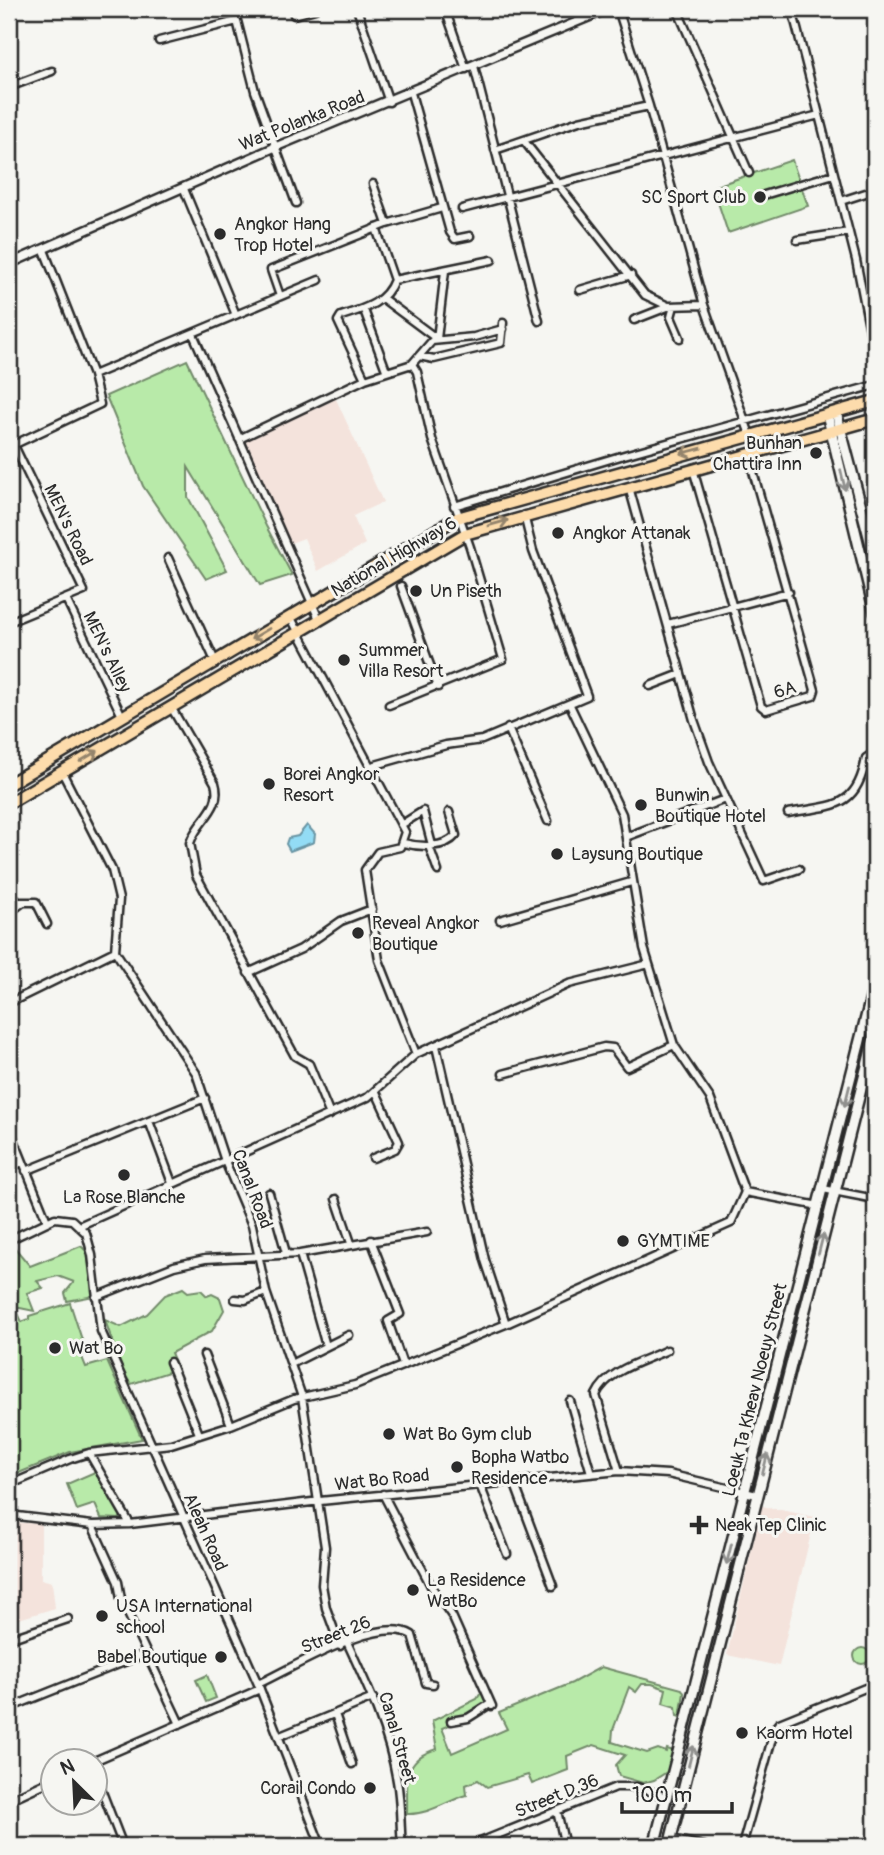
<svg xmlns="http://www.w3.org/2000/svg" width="884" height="1855" viewBox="0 0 884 1855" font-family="Pangolin,sans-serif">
	<rect width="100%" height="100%" fill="#f6f6f2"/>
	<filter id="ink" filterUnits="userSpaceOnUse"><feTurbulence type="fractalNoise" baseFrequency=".0143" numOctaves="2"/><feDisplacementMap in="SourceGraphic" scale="14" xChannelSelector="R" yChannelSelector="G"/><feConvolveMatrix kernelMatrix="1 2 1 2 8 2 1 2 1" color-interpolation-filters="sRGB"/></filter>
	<g filter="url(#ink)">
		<path fill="#f4e3dc" d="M336 399 383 502 353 516 365 544 318 571 304 538 288 544 242 440Z
			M762 1506 815 1517 779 1666 727 1655Z
			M9 1522 41 1524V1579L52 1582 55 1608 9 1622Z"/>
		<path fill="#b8eaa9" stroke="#728a6a" stroke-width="2" d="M792 160 808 206 728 233 713 187Z
			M187 360 266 526 292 575 260 585 188 467V497L227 570 206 579 143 486 106 396Z
			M81 1246 87 1252 94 1296 67 1301 65 1293 74 1282 58 1276 37 1281 43 1288 27 1293 34 1311 15 1307 22 1322 29 1319V1316L70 1303 83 1343 78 1347 86 1367 107 1361 142 1439 70 1452 9 1477V1251L15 1248 30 1266Z
			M183 1288 188 1292 201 1290 207 1296 212 1294 220 1298 224 1310 212 1331 171 1353 178 1369 131 1384 123 1372 105 1320 121 1327 147 1314 165 1295Z
			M97 1471 123 1514 119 1519 101 1518 95 1504 77 1510 67 1484Z
			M854 1656a8 8 0 1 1 16 0a8 8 0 1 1-16 0Z
			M601 1667 682 1689 684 1693 680 1717 677 1716 676 1707 663 1703 666 1689 652 1684H642L636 1692 629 1687 613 1730 612 1742 647 1753 658 1749 666 1752 667 1749 677 1752 673 1768 654 1780 643 1783 619 1776 616 1765 625 1755 594 1745 567 1756 568 1770 532 1784 528 1775 487 1787 478 1780 466 1785 467 1795C447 1801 428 1815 407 1814 408 1782 401 1759 437 1749L432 1721 477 1699 482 1691 490 1708 442 1728 452 1753 507 1729 499 1713 572 1683Z
			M207 1675 216 1698 206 1702 196 1680Z"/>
		<path fill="#93dcf5" stroke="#6995a4" stroke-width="2" d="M307 825 315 834 314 842 290 851 286 844 288 838 298 836Z"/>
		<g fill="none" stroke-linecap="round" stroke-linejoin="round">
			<defs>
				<path id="minor" d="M234 9 255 91 296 203
					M357 9 389 102
					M445 9 466 69
					M618 9 649 106 704 305 750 435
					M677 9 749 173
					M792 9 856 260 875 357
					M294 15 315 9
					M159 41 237 21
					M474 66 539 321
					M9 87 52 71
					M411 93 450 232 455 239 470 236
					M524 141 645 295 668 306 704 305
					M495 150 579 121 649 106
					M373 184 387 224 442 208
					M184 189 236 315
					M764 195 834 174
					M841 201 875 190
					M462 209 819 115
					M797 240 849 232
					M394 280 492 260
					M580 290 631 275
					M280 296 271 270 387 224
					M382 298 437 339 445 271
					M674 306 671 317 680 338
					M364 310 386 370
					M634 320 670 306
					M193 334 319 619
					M419 356 434 359 501 343 503 323
					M93 375 319 280
					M365 379 338 321 341 316C363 309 385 304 394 280L376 228
					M9 435 84 591 9 622
					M239 439 365 379 412 364 432 341 474 337 503 329
					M13 445 100 404 93 375 44 250
					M693 469 761 706 766 710 813 696 815 690 748 454
					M629 487 694 720 709 762 764 881 799 869
					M454 506 624 455 875 385
					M168 558 215 661
					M401 586 438 687
					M66 599 122 716
					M290 616 405 832 400 847 378 852 365 870 379 960 416 1054
					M668 624 789 592
					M650 686 681 674
					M389 705 503 659 470 547 432 439 417 372 412 364
					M171 707 215 783C223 809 197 820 190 843L196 875 295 1056 309 1064 330 1115
					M508 728 548 821
					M372 766 446 745 482 740 587 696 533 551 524 515
					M62 772 112 870 119 899 115 951 196 1073 225 1161 252 1225 266 1292 302 1397 325 1547 322 1585 326 1608 340 1646
					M788 813C832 805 857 810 866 758L875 752
					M401 825 423 811 432 845
					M626 837 725 799
					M403 843C419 847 445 849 456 835L449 812
					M429 846 438 871
					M9 889 17 902H36L47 924
					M9 913 22 903
					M500 920 631 882
					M248 973 301 949 341 921 372 909
					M9 1003 115 951
					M436 1046 485 1260 506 1324
					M503 1074 604 1047 613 1048 627 1067 674 1045
					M149 1121 172 1183
					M9 1127 47 1221
					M373 1158 395 1149 399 1142 376 1092
					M9 1168 22 1162
					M26 1171 205 1098
					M823 1189 875 1199
					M745 1192 819 1206
					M269 1193 286 1253
					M336 1199 351 1243
					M81 1225 368 1097 416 1054 569 984 649 964
					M9 1240 55 1218 72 1220 86 1233 92 1255 101 1331 258 1684 321 1846
					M371 1240 400 1314 388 1321 403 1365
					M300 1254 326 1346
					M96 1297 174 1266 205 1259 300 1254 427 1232
					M235 1299 245 1300 266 1292
					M204 1355 231 1425
					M170 1362 199 1434
					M291 1364 349 1335
					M570 1401 591 1473
					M89 1453 130 1524
					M619 1471 596 1395C607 1370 644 1361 667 1350
					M514 1482 553 1586
					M9 1485 70 1459 89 1453 171 1444 231 1425 294 1399 355 1385 506 1324 731 1223 745 1192 710 1098 674 1045 644 948 622 814 570 705
					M480 1485 507 1554
					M383 1494 431 1586 452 1616 492 1706
					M9 1515 92 1525 130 1524 320 1501 619 1471 668 1474 757 1495
					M92 1525 118 1582 121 1599 180 1724
					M9 1639 68 1619
					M347 1642C368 1687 389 1732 397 1781 401 1802 400 1825 402 1846
					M258 1684C291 1669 379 1614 412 1635L426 1683 433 1684
					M9 1708 147 1653
					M335 1714 352 1764
					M451 1721 468 1718 490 1704
					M280 1736 373 1698
					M94 1761 260 1689
					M94 1771 123 1846
					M9 1800 52 1780
					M557 1811 565 1846
					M671 1839 704 1846
					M470 1846 616 1787H637L667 1797
					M742 1846 775 1728 779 1723 875 1684"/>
				<path id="tertiary" d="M9 264 273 148 608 9"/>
				<path id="secondary" d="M836 412 875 559
					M827 414 875 613
					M654 1846 875 982
					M669 1846 875 1034"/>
				<path id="primary" d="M9 784 457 518 875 401
					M9 803 465 534 875 419"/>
			</defs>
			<use href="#minor" stroke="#2b2b2b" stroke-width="11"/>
			<use href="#tertiary" stroke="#2b2b2b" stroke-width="12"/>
			<use href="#secondary" stroke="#2b2b2b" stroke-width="14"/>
			<use href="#primary" stroke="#2b2b2b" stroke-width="15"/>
			<use href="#minor" stroke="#f6f6f2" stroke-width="6"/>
			<use href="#tertiary" stroke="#f6f6f2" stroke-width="7"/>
			<use href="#secondary" stroke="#f6f6f2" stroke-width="9"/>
			<use href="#primary" stroke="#fddcac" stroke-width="10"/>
		</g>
		<defs><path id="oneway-shaft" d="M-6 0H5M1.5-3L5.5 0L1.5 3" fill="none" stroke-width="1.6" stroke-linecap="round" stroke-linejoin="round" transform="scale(1.75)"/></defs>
		<g stroke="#94846c">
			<use href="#oneway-shaft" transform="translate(691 451) rotate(165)"/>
			<use href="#oneway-shaft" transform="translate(498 523) rotate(-16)"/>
			<use href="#oneway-shaft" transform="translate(260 634) rotate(149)"/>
			<use href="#oneway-shaft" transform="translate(89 756) rotate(-31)"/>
		</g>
		<g stroke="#90908e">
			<use href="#oneway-shaft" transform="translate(843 480) rotate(77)"/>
			<use href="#oneway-shaft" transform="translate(847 1096) rotate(104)"/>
			<use href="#oneway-shaft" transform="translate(821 1244) rotate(-76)"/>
			<use href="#oneway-shaft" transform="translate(765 1464) rotate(-76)"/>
			<use href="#oneway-shaft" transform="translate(729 1554) rotate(104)"/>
			<use href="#oneway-shaft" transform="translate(691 1756) rotate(-76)"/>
		</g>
	</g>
	<g fill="#2b2b2b" stroke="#f6f6f2" stroke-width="2.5">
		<circle cx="760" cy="197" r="7"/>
		<circle cx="220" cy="234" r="7"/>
		<circle cx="816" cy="453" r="7"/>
		<circle cx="558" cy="533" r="7"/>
		<circle cx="416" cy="591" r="7"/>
		<circle cx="344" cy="660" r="7"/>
		<circle cx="269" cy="784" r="7"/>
		<circle cx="641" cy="805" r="7"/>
		<circle cx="557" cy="854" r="7"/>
		<circle cx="358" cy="933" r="7"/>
		<circle cx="124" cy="1175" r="7"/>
		<circle cx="623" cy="1241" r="7"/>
		<circle cx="55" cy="1348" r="7"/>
		<circle cx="389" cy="1434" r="7"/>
		<circle cx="457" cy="1467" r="7"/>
		<path d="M695.5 1514.5h7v7h7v7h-7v7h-7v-7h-7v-7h7z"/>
		<circle cx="413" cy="1590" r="7"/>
		<circle cx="102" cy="1616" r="7"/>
		<circle cx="221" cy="1657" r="7"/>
		<circle cx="742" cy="1733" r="7"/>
		<circle cx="370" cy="1788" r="7"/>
	</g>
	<g text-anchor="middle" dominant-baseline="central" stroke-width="6" stroke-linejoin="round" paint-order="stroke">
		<g font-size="18" fill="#2b2b2b" stroke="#f6f6f2">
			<text transform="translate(302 121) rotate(-22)">Wat Polanka Road</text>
			<text transform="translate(68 525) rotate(64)">MEN's Road</text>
			<text transform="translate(394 557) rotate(-30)">National Highway 6</text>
			<text transform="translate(107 652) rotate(64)">MEN's Alley</text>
			<text transform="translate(785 690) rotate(-17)">6A</text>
			<text transform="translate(252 1189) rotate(69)">Canal Road</text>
			<text transform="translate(755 1390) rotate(-76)">Loeuk Ta Kheav Noeuy Street</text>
			<text transform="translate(382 1480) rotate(-6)">Wat Bo Road</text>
			<text transform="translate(205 1532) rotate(66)">Aleah Road</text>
			<text transform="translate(336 1635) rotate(-22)">Street 26</text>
			<text transform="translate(397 1738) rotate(74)">Canal Street</text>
			<text transform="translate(557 1796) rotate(-22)">Street D.36</text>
		</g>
		<g font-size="18" fill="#2b2b2b" stroke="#f6f6f2" text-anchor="start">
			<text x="746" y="197" text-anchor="end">SC Sport Club</text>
			<text x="234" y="224">Angkor Hang<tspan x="234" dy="21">Trop Hotel</tspan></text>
			<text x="802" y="443" text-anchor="end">Bunhan<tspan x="802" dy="21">Chattira Inn</tspan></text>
			<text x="572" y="533">Angkor Attanak</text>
			<text x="430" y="591">Un Piseth</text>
			<text x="358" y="650">Summer<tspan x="358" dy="21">Villa Resort</tspan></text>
			<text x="283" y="774">Borei Angkor<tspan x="283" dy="21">Resort</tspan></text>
			<text x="655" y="795">Bunwin<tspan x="655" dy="21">Boutique Hotel</tspan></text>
			<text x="571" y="854">Laysung Boutique</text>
			<text x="372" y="923">Reveal Angkor<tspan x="372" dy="21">Boutique</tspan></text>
			<text x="124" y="1197" text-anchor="middle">La Rose Blanche</text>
			<text x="637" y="1241">GYMTIME</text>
			<text x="69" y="1348">Wat Bo</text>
			<text x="403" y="1434">Wat Bo Gym club</text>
			<text x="471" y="1457">Bopha Watbo<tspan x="471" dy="21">Residence</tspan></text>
			<text x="715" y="1525">Neak Tep Clinic</text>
			<text x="427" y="1580">La Residence<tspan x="427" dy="21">WatBo</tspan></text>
			<text x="116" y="1606">USA International<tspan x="116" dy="21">school</tspan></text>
			<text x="207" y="1657" text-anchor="end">Babel Boutique</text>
			<text x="756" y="1733">Kaorm Hotel</text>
			<text x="356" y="1788" text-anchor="end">Corail Condo</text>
		</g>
	</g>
	<rect width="884" height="1855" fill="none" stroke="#f6f6f2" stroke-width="35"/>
	<rect x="18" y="18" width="849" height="1820" fill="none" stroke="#2b2b2b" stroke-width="2.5" filter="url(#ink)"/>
	<g transform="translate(74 1782) rotate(336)"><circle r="33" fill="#f6f6f2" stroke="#a5a5a2" stroke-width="2"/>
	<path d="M0-5L12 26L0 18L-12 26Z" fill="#2b2b2b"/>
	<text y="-10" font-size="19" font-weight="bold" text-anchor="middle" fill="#2b2b2b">N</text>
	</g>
	<path d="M622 1802v10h110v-10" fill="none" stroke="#2b2b2b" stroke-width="3.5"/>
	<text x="632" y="1802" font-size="21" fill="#2b2b2b" stroke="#f6f6f2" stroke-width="5" paint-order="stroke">100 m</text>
</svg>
